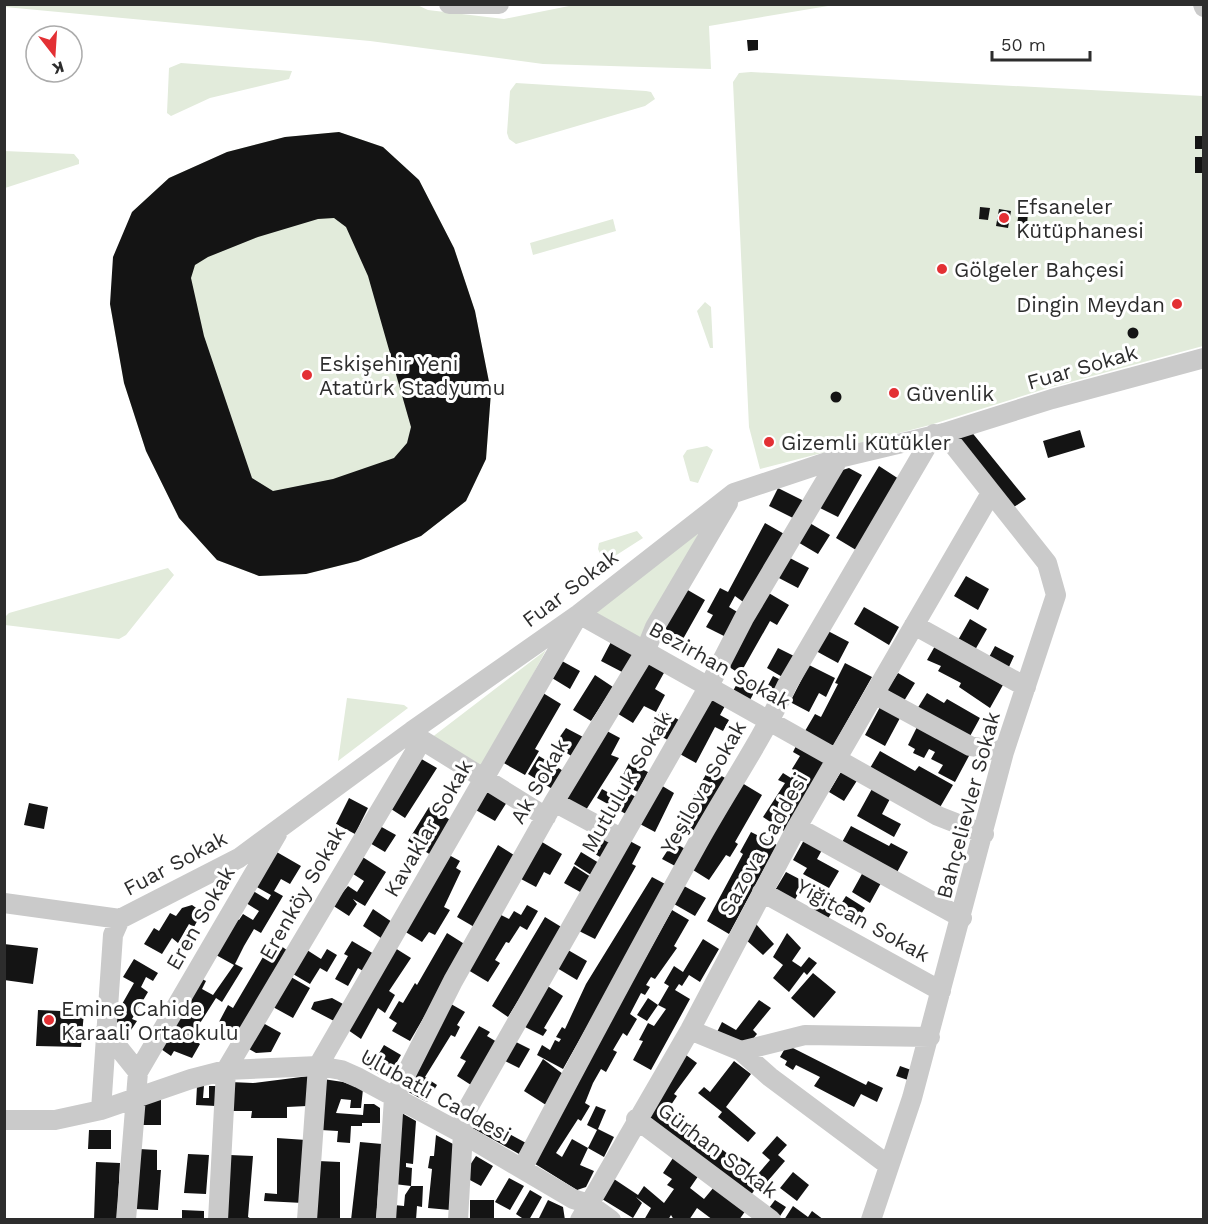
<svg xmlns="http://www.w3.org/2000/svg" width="1208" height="1224" viewBox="0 0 1208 1224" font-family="'Work Sans',sans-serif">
	<rect width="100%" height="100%" fill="#fff"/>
	<path fill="#e2ebdb" d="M5 4H415L428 10 504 19 579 4 834 5 709 26 711 69 543 64 370 41 5 7Z
		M181 63 292 71 289 79 210 98 171 116 167 113 169 68Z
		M751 72 1203 96V346L1048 388 930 425 760 469 749 427 733 82 739 73Z
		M516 83 646 91 651 92 655 99 645 106 516 144 509 139 507 133 510 91Z
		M339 132 383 147 419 180 454 248 475 311 491 392 486 459 466 501 421 536 358 561 306 574 259 576 217 560 179 518 146 451 124 383 110 304 132 212 169 178 227 152 285 137Z
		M4 151 74 154 79 160V164L5 188Z
		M613 219 616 231 533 255 530 243Z
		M705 302 711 307 713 348H710L697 311Z
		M707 446 713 450 698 483 690 481 683 456 687 450Z
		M637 531 643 538 604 563 598 549 599 543Z
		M700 531 642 639 593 611Z
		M168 568 174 575 126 635 119 639 5 625V617L9 613Z
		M546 650 481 771 431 738Z
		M347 698 404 705 408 708 338 761Z"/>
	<path fill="#141414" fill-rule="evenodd" d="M747 40H758V50L748 51Z
		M339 132 383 147 419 180 454 248 475 311 491 392 486 459 466 501 421 536 358 561 306 574 259 576 217 560 179 518 146 451 124 383 110 304 113 257 132 212 169 178 227 152 285 137ZM334 218 346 227 368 276 411 427 407 443 394 458 333 479 273 491 252 478 204 336 191 278 195 265 208 257 258 237 318 219Z
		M1195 136H1203V149H1195Z
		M1195 157H1203V173H1195Z
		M980 207 990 208 988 220 979 219Z
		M999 209 1011 211 1008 228 996 226Z
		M1019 212 1028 213 1027 225 1017 224Z
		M1127.5 333a5.5 5.5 0 1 1 11 0a5.5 5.5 0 1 1-11 0Z
		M899 388 900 397 889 398 888 389Z
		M830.5 397a5.5 5.5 0 1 1 11 0a5.5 5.5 0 1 1-11 0Z
		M970 430 1026 499 1014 507 955 435Z
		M1080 430 1085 447 1048 458 1043 441Z
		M879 466 899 479 856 550 836 538Z
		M849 468 862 475 838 517 816 506 836 472Z
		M778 488 804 501 795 519 769 506Z
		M808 522 830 535 818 554 796 541Z
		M765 523 786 535 746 604 735 596 729 607 739 613 726 637 706 627 713 615 707 612 720 588 728 592Z
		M788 557 809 568 798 588 777 577Z
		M966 576 989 589 978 610 954 596Z
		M686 589 705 600 683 639 664 628Z
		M767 592 789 605 777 625 770 621 740 674 726 665Z
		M864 607 899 627 889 645 854 624Z
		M970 619 987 629 975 650 958 640Z
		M828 631 849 642 838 663 816 651Z
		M611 642 634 654 624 673 601 661Z
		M935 646 1003 685 990 708 959 687 961 683 938 671 941 666 927 660Z
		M995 646 1014 656 1008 669 988 659Z
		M778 648 796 657 784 678 767 668Z
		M645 660 665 671 655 689 665 695 656 712 644 706 633 723 615 712Z
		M562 661 580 671 570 689 552 678Z
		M845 663 872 677 832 748 805 731 815 714 821 717 838 684 835 683Z
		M809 665 835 678 826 697 819 693 809 712 790 702Z
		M898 673 915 683 904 701 887 690Z
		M595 675 613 687 591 721 573 710Z
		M773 676 783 681 776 692 767 687Z
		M740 678 757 687 750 700 733 691Z
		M543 693 561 704 535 749 539 751 525 775 502 762Z
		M927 693 944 703 947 699 980 718 969 738 917 709Z
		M708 697 725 706 720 715 729 720 723 731 715 727 696 763 678 753Z
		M880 707 900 718 885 746 865 735Z
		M661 710 679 720 668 740 650 731Z
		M917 727 970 754 955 782 938 773 943 765 931 759 935 752 929 749 924 758 913 753 915 749 908 745Z
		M566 728 585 738 573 757 554 745Z
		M605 730 620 738 611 755 619 758 586 810 567 799Z
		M797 744 827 762 784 831 763 817 785 783 778 780 783 773 791 778 795 771 792 769 800 756 793 752Z
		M880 751 915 771 919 766 953 785 939 809 870 768Z
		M539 756 565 772 554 790 528 774Z
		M418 757 437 768 405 818 388 807Z
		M629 763 648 772 638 792 619 783Z
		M709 769 727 779 697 832 679 822Z
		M842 770 858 779 844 801 829 792Z
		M742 783 762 795 735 842 738 844 730 857 726 855 709 880 693 870Z
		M659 784 674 793 655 832 638 823Z
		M873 787 891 797 882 814 901 824 894 837 857 816Z
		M486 789 507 802 495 821 474 809Z
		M602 789 620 799 625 791 636 797 626 814 597 798Z
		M349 798 368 808 355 834 336 824Z
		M29 803 48 807 44 829 24 825Z
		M429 807 452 821 431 855 408 841Z
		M378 825 396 835 385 852 368 842Z
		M851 826 889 846 891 843 908 852 895 876 840 846Z
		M592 832 611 842 602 858 584 848Z
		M751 832 777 845 729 934 707 921 743 854 740 852Z
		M626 839 641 847 632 864 636 866 595 939 577 930Z
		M804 840 822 850 817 859 839 871 829 888 803 874 807 868 793 860Z
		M542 842 562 854 550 875 544 872 536 887 521 879Z
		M673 842 687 850 677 867 662 859Z
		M498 845 517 857 476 928 457 917Z
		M275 851 301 866 290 884 281 879 274 891 283 896 261 933 254 929 244 946 235 964 243 968 222 1002 216 998 195 1031 199 1033 194 1040 200 1044 192 1058 174 1051 171 1056 161 1049 202 979 206 981 202 989 213 995 234 965 216 955 235 918 239 920 243 914 253 920 259 911 246 903 253 891 268 900 271 895 255 886Z
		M581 852 599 863 591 875 574 864Z
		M449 855 460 861 456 868 461 871 444 907 450 910 435 935 429 932 422 942 404 931Z
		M361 856 386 872 365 906 353 899 357 904 349 916 332 905 348 886 357 892 364 881 350 872Z
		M574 866 591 877 582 893 564 883Z
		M786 872 805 882 793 903 774 892Z
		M863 872 881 883 870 903 852 892Z
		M652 877 667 885 563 1069 537 1055 542 1045 550 1050 555 1040 559 1042 561 1039 556 1037 562 1027 565 1029 586 984Z
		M684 886 706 898 695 916 674 904Z
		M821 892 833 899 831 903 836 906 827 920 810 911Z
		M846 896 865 908 854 925 835 913Z
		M192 905 202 912 194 927 189 924 178 943 172 938 162 954 144 944 154 928 159 931 170 913 176 916 182 908Z
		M527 905 538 911 527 930 520 926 509 943 506 942 495 960 500 963 488 982 468 970 501 915 509 919 514 911 521 915Z
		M373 909 392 922 381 938 363 926Z
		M672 910 689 920 674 946 677 948 655 979 651 977 646 985 650 987 645 995 641 993 630 1014 637 1019 627 1036 623 1033 613 1050 617 1052 606 1072 601 1069 593 1083 585 1103 590 1106 581 1121 578 1119 556 1153 562 1157 572 1139 588 1148 580 1165 594 1171 586 1187 577 1190 532 1162Z
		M545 917 563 928 508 1017 492 1006Z
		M756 924 774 944 763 955 745 939Z
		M447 933 466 945 410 1041 392 1031 397 1023 389 1018 399 1001 403 1003 415 983 417 985Z
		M787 933 801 948 792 961 801 967 809 957 817 963 807 975 804 972 789 992 773 978 783 965 773 957Z
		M703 939 719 949 700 982 689 975 682 986 679 984 675 990 690 999 651 1070 633 1060 643 1041 639 1040 648 1023 654 1026 666 1009 658 1005 669 986 664 983 674 966 683 972Z
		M273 940 288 951 239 1033 219 1022 228 1005 233 1008Z
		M352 941 374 954 363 971 358 968 348 986 335 979 348 956 344 954Z
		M4 944 38 948 33 984 4 980Z
		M395 948 411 958 389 991 395 995 385 1013 378 1008 361 1039 348 1030Z
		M327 949 337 955 327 972 320 968 310 984 293 974 307 950 321 959Z
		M568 950 587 961 577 980 557 968Z
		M134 959 158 973 153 981 146 977 141 987 148 992 132 1019 137 1021 131 1030 113 1020 134 983 123 977Z
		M813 973 836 992 814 1018 791 998Z
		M291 977 310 988 293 1018 273 1007Z
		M546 985 563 996 544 1028 547 1030 543 1036 521 1025Z
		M332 998 343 1004 334 1021 311 1009 314 1002Z
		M648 998 658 1005 647 1021 637 1015Z
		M759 1000 771 1008 753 1030 757 1034 748 1045 717 1032 722 1022 736 1030Z
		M451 1004 465 1012 457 1025 460 1027 455 1037 451 1035 425 1077 437 1085 427 1102 401 1088Z
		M38 1010 84 1012 81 1047 36 1046Z
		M263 1023 281 1033 271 1052 256 1053 249 1049Z
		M479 1026 490 1032 487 1036 497 1042 471 1085 457 1076 466 1061 460 1058Z
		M514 1041 530 1049 519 1068 503 1060Z
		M384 1045 401 1055 387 1079 361 1064 366 1055 375 1060Z
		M787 1045 866 1085 868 1081 883 1088 877 1102 861 1094 854 1107 814 1086 820 1077 796 1065 793 1070 785 1065 787 1061 780 1057Z
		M686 1055 697 1063 674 1094 677 1096 669 1108 733 1158 736 1154 751 1164 743 1175 752 1181 770 1160 762 1153 777 1136 787 1145 778 1155 785 1161 761 1189 758 1185 751 1195 643 1120Z
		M543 1059 563 1074 546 1105 524 1091Z
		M734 1061 751 1074 726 1107 756 1133 748 1142 718 1117 722 1112 698 1093 704 1087 710 1092Z
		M900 1066 914 1071 911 1081 896 1076Z
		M309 1076 307 1106 287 1107V1118H251L252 1111H229L230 1082 253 1083Z
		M323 1079 343 1082 363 1089 361 1108H350L351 1100 341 1099 336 1113 363 1115 364 1104H374L380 1108V1123H362V1126H351L350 1143 337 1142 338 1131 321 1130Z
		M197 1086H204L203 1098H209V1086H216V1106L196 1105Z
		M161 1097V1125H140V1104Z
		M596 1106 606 1110 598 1129 614 1137 604 1157 588 1148 597 1130 587 1125Z
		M398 1111 416 1121 413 1164 406 1163V1167L412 1168 411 1186 394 1184Z
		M472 1114 526 1143 519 1154 467 1125Z
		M89 1130H111V1149H88Z
		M436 1135 455 1145 450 1210 428 1208 432 1169 428 1168 430 1156H434Z
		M277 1138 306 1140 303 1203 264 1201 265 1193 277 1194Z
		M360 1142 382 1144 376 1220H351Z
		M139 1149 157 1150V1170H161L158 1210 135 1209Z
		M188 1154 209 1155 206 1194 184 1193Z
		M230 1155 253 1156 248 1217 253 1220H225Z
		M476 1156 493 1166 481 1186 468 1179V1168Z
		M673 1158 699 1175 690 1188 704 1199 714 1187 746 1210 739 1220H713L697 1208 689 1220H674L671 1215 668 1220H644L651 1208 636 1197 642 1203 633 1218 602 1199 614 1179 638 1195 644 1186 664 1203 674 1189 667 1185 672 1179 663 1173Z
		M318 1161 340 1162V1220H314Z
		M96 1162 120 1163 117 1220H94Z
		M793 1172 809 1185 797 1201 780 1188Z
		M509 1178 524 1186 510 1210 495 1202Z
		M411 1186H423L422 1207 417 1206 416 1220H393L394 1205 404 1206 405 1195Z
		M530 1190 542 1197 529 1220H525L516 1214Z
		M470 1200H494V1220H470Z
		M548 1200 563 1207 565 1220H538Z
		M775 1200 786 1207 780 1216 769 1208Z
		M793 1206 808 1217 812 1211 824 1220H784Z
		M182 1210 204 1211V1220H182Z"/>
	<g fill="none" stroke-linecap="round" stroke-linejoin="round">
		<path stroke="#cacaca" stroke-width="20" d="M449 4H499
			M1203 4 1204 7
			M914 625 1026 687
			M876 695 970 746 1004 752
			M412 731 422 740 546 817
			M554 802 621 838
			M797 827 962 918
			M762 892 941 991
			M4 903 120 919 239 858 412 731 579 614 734 493 839 458 944 433 1052 399 1204 358
			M690 1030 741 1051 770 1077 888 1165
			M105 1031 138 1072
			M741 1051 805 1035 930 1037
			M101 1110 113 935 120 919
			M636 1119 771 1220
			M4 1120H55L101 1110 191 1079 226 1070 318 1066 341 1070 359 1078 463 1134 573 1199 589 1204 611 1220
			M522 1169C579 1061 636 954 695 848 725 793 761 742 787 685L934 434
			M126 1220 138 1072 277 834
			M218 1220 226 1070 422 740
			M307 1220 318 1066 579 614 938 816 984 834
			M386 1220 394 1098 453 981 554 802 645 652 655 627 728 503
			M458 1220 464 1115 709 686 744 618 839 458
			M580 1220 690 1030 797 827 991 493
			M871 1220 912 1098 1004 752 1056 595 1047 563 944 433"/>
	</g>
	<g fill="#e33034" stroke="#fff" stroke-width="2">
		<circle cx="1004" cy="218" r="6"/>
		<circle cx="942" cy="269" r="6"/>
		<circle cx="1177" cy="304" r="6"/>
		<circle cx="307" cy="375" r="6"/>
		<circle cx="894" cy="393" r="6"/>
		<circle cx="769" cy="442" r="6"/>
		<circle cx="49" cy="1020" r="6"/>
	</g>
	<g text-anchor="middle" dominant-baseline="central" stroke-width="6" stroke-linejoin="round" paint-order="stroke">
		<g font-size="21" fill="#2d2d2d" stroke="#fff" text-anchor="start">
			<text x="1016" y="206">Efsaneler<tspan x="1016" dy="24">Kütüphanesi</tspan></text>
			<text x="954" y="269">Gölgeler Bahçesi</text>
			<text x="1165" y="304" text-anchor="end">Dingin Meydan</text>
			<text x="319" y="363">Eskişehir Yeni<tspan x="319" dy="24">Atatürk Stadyumu</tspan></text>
			<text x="906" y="393">Güvenlik</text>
			<text x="781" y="442">Gizemli Kütükler</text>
			<text x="61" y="1008">Emine Cahide<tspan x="61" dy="24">Karaali Ortaokulu</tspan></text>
		</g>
		<g font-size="21" fill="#2d2d2d" stroke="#fff">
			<text transform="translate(1082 367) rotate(-16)">Fuar Sokak</text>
			<text transform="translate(570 588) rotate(-37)">Fuar Sokak</text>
			<text transform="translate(720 665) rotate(29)">Bezirhan Sokak</text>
			<text transform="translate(539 781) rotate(-60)">Ak Sokak</text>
			<text transform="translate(626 782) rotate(-60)">Mutluluk Sokak</text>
			<text transform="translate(703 787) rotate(-60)">Yeşilova Sokak</text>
			<text transform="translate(968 805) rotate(-75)">Bahçelievler Sokak</text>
			<text transform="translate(428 828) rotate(-60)">Kavaklar Sokak</text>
			<text transform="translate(763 844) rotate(-61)">Sazova Caddesi</text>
			<text transform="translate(175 863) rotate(-28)">Fuar Sokak</text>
			<text transform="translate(302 893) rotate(-60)">Erenköy Sokak</text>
			<text transform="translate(200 918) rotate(-60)">Eren Sokak</text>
			<text transform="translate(863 920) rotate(29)">Yiğitcan Sokak</text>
			<text transform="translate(436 1095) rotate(29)">Ulubatlı Caddesi</text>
			<text transform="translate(718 1150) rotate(37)">Gürhan Sokak</text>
		</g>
	</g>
	<rect width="1208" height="1224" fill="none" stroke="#2d2d2d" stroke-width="12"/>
	<g transform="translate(54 54) rotate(163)"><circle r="28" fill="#ffffff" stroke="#ababab" stroke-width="1.5"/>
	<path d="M0-4.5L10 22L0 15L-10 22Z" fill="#e33034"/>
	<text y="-9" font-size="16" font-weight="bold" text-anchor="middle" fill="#2d2d2d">K</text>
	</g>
	<path d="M992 51v9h98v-9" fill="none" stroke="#2d2d2d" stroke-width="3"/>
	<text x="1001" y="51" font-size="18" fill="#2d2d2d" stroke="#ffffff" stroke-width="4.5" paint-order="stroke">50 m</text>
</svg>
